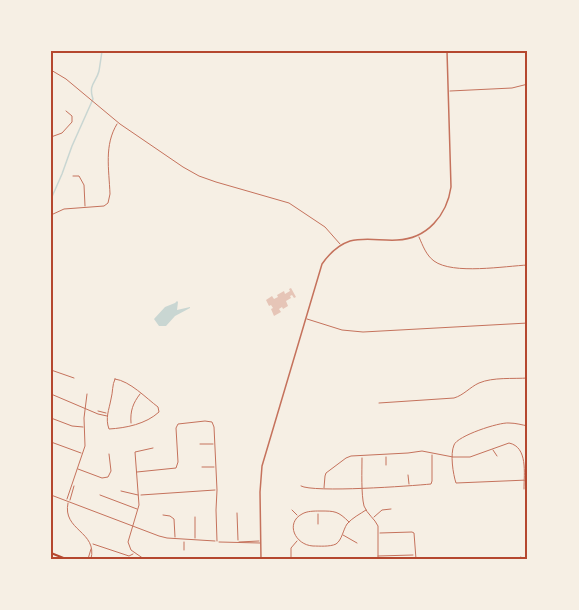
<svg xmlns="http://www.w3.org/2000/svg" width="579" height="610" viewBox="0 0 579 610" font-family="Ubuntu,sans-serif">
	<rect width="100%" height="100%" fill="#f6efe4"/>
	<path fill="#c9d6d2" d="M177 301 178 302 177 310 190 307V308L175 316 166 326H159L154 319 165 307 175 303Z"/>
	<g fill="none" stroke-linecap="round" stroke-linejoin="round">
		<path stroke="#c9d6d2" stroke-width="1.5" d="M51 199 62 174 72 146 93 99C88 84 96 83 99 71 100 65 101 58 102 51"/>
	</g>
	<path fill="#e6c5b7" d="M291 288 296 297 294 298 292 295 290 296 291 298 286 301 288 306 283 309 282 307 279 309 281 312 274 316 271 309 273 308 271 305 269 306 266 300 272 296 274 299 278 297 277 295 284 291 285 294 290 291 289 289Z"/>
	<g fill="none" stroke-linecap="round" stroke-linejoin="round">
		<path stroke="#b5482f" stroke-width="1" d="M521 557 522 559"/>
		<path stroke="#c5725c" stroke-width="1" d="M51 70 66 79 120 124 183 167 199 176 216 182 289 203 325 227 340 244
			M450 91 512 88 528 84
			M51 137 62 133 72 122V116L66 111
			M73 176H79L84 185 85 206
			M51 215 64 209 104 206 108 203 110 194C109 169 104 145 117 124
			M419 237C423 246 426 255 434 261 453 275 505 266 528 265
			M307 319 342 330 363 332 528 323
			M51 370 74 378
			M115 379C130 381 146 398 158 407L159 412C146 424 126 428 109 429 105 418 109 410 111 399 113 392 112 385 115 379Z
			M51 394 98 414 107 416
			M379 403 454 398C464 395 470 387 479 383 493 377 513 379 528 378
			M98 411 106 413
			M51 418 72 426 83 427
			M131 423C130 411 133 403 140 394
			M528 426C522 425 516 423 509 423 499 422 457 436 454 445 450 454 453 474 456 483L528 480
			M51 442 81 453
			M200 444H213
			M493 450 497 456
			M386 457V465
			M362 458C362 471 361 494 364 506 367 514 375 519 378 526V559
			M202 467H214
			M78 469 102 478 108 477 111 471 109 454
			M137 472 176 468 178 462 176 428 178 424 205 421 212 422 214 427 217 490 216 510 217 541
			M408 475 409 484
			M301 486C313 493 411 486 431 484L432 481V455
			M324 488 325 476 326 473 346 458 351 456 408 453 422 451 453 457H470L509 443C528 447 524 473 524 489
			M121 491 138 495
			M51 495 159 536 167 538 215 541
			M100 495 137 509
			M141 495 215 490
			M67 499 85 446 84 418 87 394
			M70 500 74 486
			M68 503C62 531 98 531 91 559
			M292 510 297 515
			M237 513 238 540
			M318 514V524
			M163 515 170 516 174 519 175 537
			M195 517V538
			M374 517 382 510 391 509
			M349 522C338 511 335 511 320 511 314 511 307 511 302 514 285 523 295 545 313 546 319 546 330 547 336 544 342 540 343 530 347 524 352 518 360 514 366 510
			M380 533 412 532 414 533 416 559
			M343 535 357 543
			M219 542 260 543
			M239 542 259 541
			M93 544 129 556 133 554
			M184 550V542
			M378 556 413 555
			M467 558V559
			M88 559 91 549
			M144 559 131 550 128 542 139 505 135 452 153 448
			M280 559H289
			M291 559V548L297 541"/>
		<path stroke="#c5725c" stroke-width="1.5" d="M261 559 260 492 262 466 322 264C329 254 338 245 350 241 365 237 382 241 397 240 427 239 447 215 451 187L447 51"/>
		<path stroke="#b5482f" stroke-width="2" d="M51 553 66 559
			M51 559H52"/>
	</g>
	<rect width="579" height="610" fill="none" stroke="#f6efe4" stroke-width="105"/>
	<rect x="52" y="52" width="474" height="506" fill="none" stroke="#b5482f" stroke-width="2"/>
</svg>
